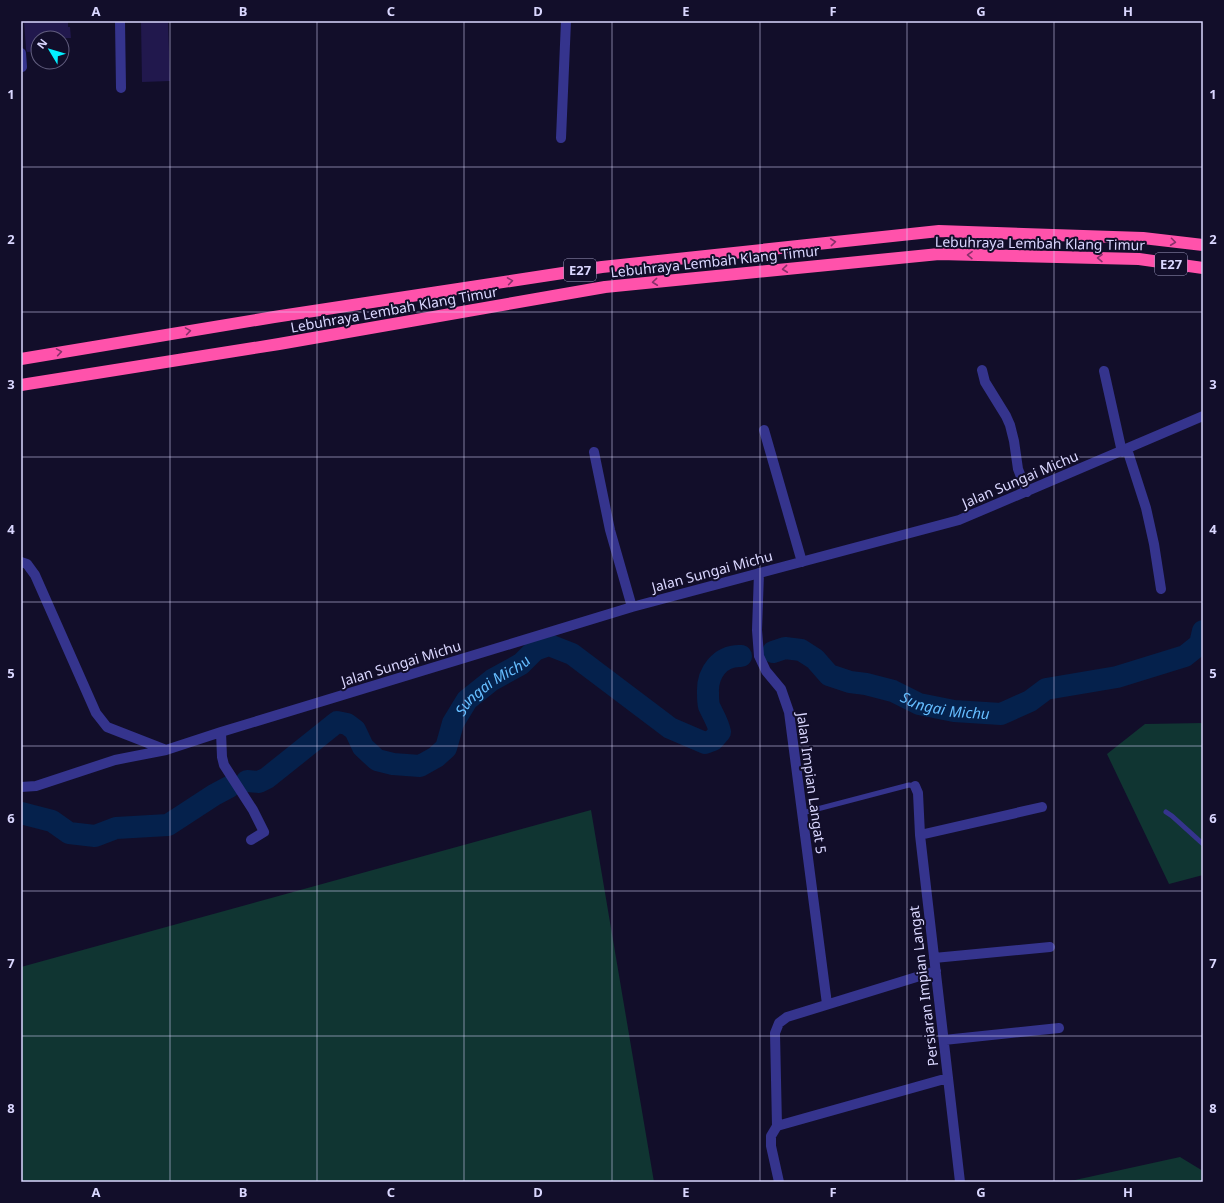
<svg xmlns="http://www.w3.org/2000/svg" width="1224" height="1203" viewBox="0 0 1224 1203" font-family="'Noto Sans',sans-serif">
	<rect width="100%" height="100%" fill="#120e2a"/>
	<path fill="#103532" d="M1203 723V875L1169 884 1107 754 1145 724Z
		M591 810 654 1182H21V967Z
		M1180 1157 1203 1171V1182H1066Z"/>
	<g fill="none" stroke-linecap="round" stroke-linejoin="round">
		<g stroke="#05214c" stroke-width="22">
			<path id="s1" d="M773 652 785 648 801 650 815 659 829 675 850 682 866 684 893 691 919 704 954 711 1001 714 1030 701 1046 689 1117 677 1185 656 1200 644 1203 631"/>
			<path id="s2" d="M247 781 259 782 267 778 337 722 347 724 355 730 363 747 377 760 393 764 420 766 436 757 446 748 453 723 467 700 492 680 521 664 535 650 549 645 572 654 670 728 705 743 713 740 720 732C718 722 713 715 709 706 708 702 708 697 708 693 707 673 720 655 741 656"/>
			<path d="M21 813 52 821 69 833 95 836 116 828 168 825 214 795 229 787"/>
		</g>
	</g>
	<path fill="#21184d" d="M24 21H68V27H70L71 38H38V51L27 52 26 49Z
		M141 21H168L170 81 142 82Z"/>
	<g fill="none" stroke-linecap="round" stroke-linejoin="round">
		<path stroke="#35348d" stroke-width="5" d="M1166 812 1172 816 1203 844
			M802 813 909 785 915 786"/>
		<path stroke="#35348d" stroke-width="10" d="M120 21 121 88
			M21 53 22 67
			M561 138 566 21
			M982 370 985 382 1006 416 1010 425 1014 441 1018 469 1027 492
			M1104 371 1122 452
			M764 430 802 562
			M1127 449 1146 508 1154 544 1161 589
			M594 452 610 530 632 607
			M21 562 27 564 35 575 96 713 107 727 166 750
			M759 573 757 630 759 656 766 671 781 689 789 712 827 1004
			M221 732 222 757 224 765 253 810 264 832 251 840
			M915 786 918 793 920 835 960 1182
			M21 787 36 786 115 760 166 750 221 732 632 607 959 520 1203 416
			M920 835 1042 807
			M934 958 1050 947
			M944 1040 1059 1028
			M777 1126 948 1078
			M779 1182 771 1146V1136L777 1126 775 1033 779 1023 787 1017 936 971"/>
		<path stroke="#ff52ab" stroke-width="12" d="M21 359 274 317 602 267 939 231 1143 238 1203 245
			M21 385 279 344 605 287 939 254 1139 259 1203 268"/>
	</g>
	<defs><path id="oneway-chevron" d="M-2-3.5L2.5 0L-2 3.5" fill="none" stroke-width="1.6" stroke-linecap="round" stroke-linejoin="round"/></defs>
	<g stroke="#88306a">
		<use href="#oneway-chevron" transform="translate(833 242) rotate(-6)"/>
		<use href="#oneway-chevron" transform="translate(1173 242) rotate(7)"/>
		<use href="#oneway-chevron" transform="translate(970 255) rotate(-179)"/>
		<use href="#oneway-chevron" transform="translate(1100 258) rotate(-179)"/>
		<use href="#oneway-chevron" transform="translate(785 269) rotate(174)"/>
		<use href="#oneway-chevron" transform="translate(510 281) rotate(-9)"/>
		<use href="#oneway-chevron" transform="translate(655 282) rotate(174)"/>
		<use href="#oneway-chevron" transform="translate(188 331) rotate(-9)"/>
		<use href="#oneway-chevron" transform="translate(59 352) rotate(-9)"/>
	</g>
	<path fill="none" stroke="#dad7ff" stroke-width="1" stroke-opacity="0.55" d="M170 21V1182M317 21V1182M464 21V1182M612 21V1182M760 21V1182M907 21V1182M1054 21V1182M21 167H1203M21 312H1203M21 457H1203M21 602H1203M21 746H1203M21 891H1203M21 1036H1203"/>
	<g text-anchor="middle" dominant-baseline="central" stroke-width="4" stroke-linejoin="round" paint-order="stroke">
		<g fill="#120e2a" stroke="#9e9bbf" stroke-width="1">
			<rect x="1155" y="253" width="32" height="22" rx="3"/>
			<rect x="564" y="259" width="32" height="22" rx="3"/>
		</g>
		<g font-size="13" font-weight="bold" fill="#dad7ff">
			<text x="1171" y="264">E27</text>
			<text x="580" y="270">E27</text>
		</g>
		<g font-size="14" fill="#dad7ff" stroke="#120e2a">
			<text transform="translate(1040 243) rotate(1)">Lebuhraya Lembah Klang Timur</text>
			<text transform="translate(715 261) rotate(-6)">Lebuhraya Lembah Klang Timur</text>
			<text transform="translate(394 309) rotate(-10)">Lebuhraya Lembah Klang Timur</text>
			<text transform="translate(1020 479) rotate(-23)">Jalan Sungai Michu</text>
			<text transform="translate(712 571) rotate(-15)">Jalan Sungai Michu</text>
			<text transform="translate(401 663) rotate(-17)">Jalan Sungai Michu</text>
			<text transform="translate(812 783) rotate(82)">Jalan Impian Langat 5</text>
			<text transform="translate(923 986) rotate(-97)">Persiaran Impian Langat</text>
		</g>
		<g font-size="15" font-style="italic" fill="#65bdff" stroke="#120e2a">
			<text stroke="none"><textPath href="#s2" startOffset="326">Sungai Michu</textPath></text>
			<text stroke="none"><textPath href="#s1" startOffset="188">Sungai Michu</textPath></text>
		</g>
	</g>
	<rect width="1224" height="1203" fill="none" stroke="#120e2a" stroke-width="44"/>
	<g transform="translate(50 50) rotate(308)"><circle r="19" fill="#120e2a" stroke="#625e7f"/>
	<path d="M0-3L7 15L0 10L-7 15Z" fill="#03eeff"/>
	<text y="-6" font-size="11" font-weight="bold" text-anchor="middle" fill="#dad7ff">N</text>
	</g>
	<rect x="22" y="22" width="1180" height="1159" fill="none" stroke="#dad7ff" stroke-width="1.5"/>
	<g font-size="13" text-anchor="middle" font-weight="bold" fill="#dad7ff">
		<text x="96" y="16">A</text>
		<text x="243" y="16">B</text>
		<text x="391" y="16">C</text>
		<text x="538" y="16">D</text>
		<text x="686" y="16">E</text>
		<text x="833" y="16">F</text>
		<text x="981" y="16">G</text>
		<text x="1128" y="16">H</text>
		<text x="11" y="99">1</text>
		<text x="1213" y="99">1</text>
		<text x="11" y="244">2</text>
		<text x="1213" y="244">2</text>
		<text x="11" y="389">3</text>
		<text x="1213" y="389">3</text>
		<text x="11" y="534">4</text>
		<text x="1213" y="534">4</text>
		<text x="11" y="678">5</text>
		<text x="1213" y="678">5</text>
		<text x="11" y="823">6</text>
		<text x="1213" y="823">6</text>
		<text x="11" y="968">7</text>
		<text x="1213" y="968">7</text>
		<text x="11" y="1113">8</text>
		<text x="1213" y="1113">8</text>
		<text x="96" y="1197">A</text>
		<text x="243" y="1197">B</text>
		<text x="391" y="1197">C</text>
		<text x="538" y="1197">D</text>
		<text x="686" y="1197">E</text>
		<text x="833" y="1197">F</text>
		<text x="981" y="1197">G</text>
		<text x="1128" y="1197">H</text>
	</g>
</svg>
